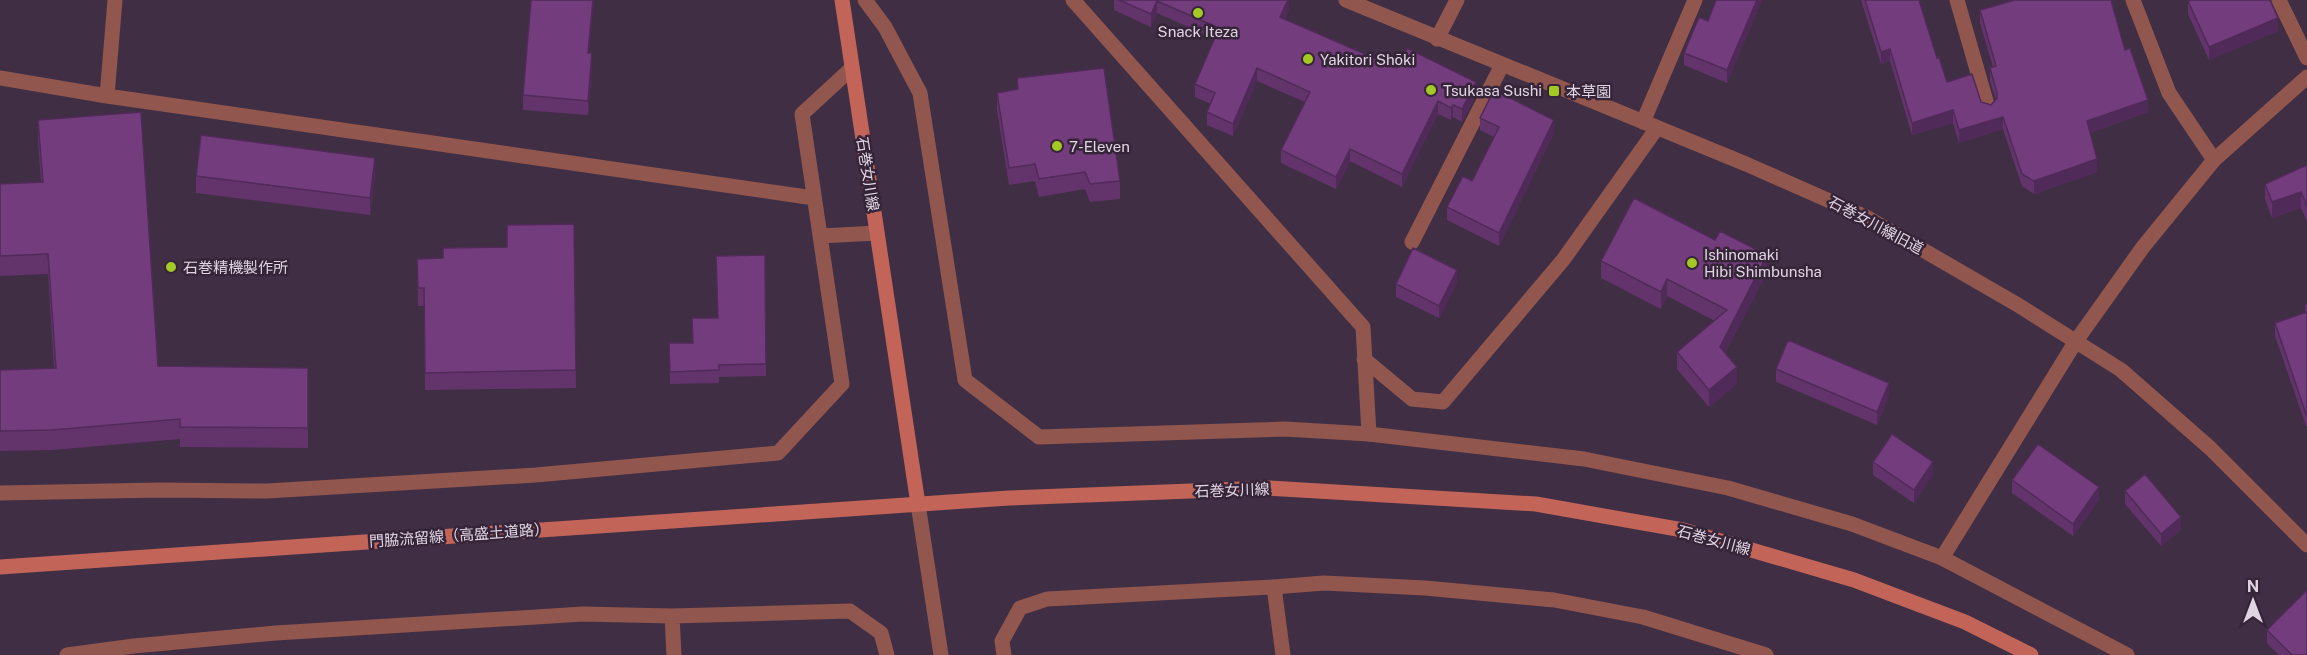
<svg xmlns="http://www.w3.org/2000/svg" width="2307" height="655" viewBox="0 0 2307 655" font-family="'Public Sans','Noto Sans JP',sans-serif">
	<rect width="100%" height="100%" fill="#402e44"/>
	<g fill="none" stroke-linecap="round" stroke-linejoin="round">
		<path stroke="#91564d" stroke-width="15" d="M1073 0 1363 327 1369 434
			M1957 0 1988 108
			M2279 0 2307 58
			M1412 242 1502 65
			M1364 359 1412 399 1443 402 1563 260 1657 128"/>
		<path stroke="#91564d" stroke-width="15" d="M865 0 885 27 920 93 965 380 1039 437 1285 429 1369 434 1584 459 1728 488 1852 524 1942 558 2127 655
			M2133 0 2169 93 2214 160
			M1437 39 1457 0
			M0 78 107 96 814 198
			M107 96 115 0
			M1643 122 1695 0
			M820 236 877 233
			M0 493 161 490 267 491 536 475 778 453 842 384 802 114 852 68
			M672 616 674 655
			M67 655 134 646 276 633 583 614 672 616 850 611 881 633 887 655
			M1004 655 1002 641 1020 608 1047 599 1274 587 1283 655"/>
		<path stroke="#91564d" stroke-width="15" d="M1346 0 1746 164 1866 217 2018 305 2121 370 2210 448 2307 545
			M918 504 941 655
			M1942 558 2076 341 2143 247 2214 160 2307 77
			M1274 587 1324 583 1425 588 1554 600 1643 617 1766 655"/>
		<path stroke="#c26558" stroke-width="15" d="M842 0 918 504
			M0 567 1009 498 1268 488 1536 504 1683 530 1854 580 1965 622 2031 655"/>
	</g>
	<path fill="#63346c" d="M1114 0H1289V9L1285 19 1397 68 1476 94 1462 122 1453 117 1451 120 1438 114 1402 187 1350 161 1336 189 1281 163V150L1305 102 1257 81 1233 136 1207 125V112L1211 104 1195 97V84L1215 39 1157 13 1151 27 1114 10Z
		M1762 0 1727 83 1684 65V53L1708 21Z
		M1861 0H1919L1937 58 1947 82 1981 102 1991 105 1996 100 1990 81V68L1993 67 1980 23V10L2125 50 2148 112 2090 133 2097 172 2034 194 2022 186 2003 129 1959 143 1953 123 1912 135 1890 61 1881 64Z
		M2188 0H2270L2278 31 2209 60 2188 14Z
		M589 53 592 67 588 115 523 110V95Z
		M1017 78 1120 181V199L1090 202 1085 189 1039 197 1035 181 1009 185 997 110V93L1017 90Z
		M1480 118 1554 133 1499 246 1447 220V207L1472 181 1494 137 1480 130Z
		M38 120 158 366 308 368V448L180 447V439L52 450 0 451V370L54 368 48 274 0 276V184L41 182 38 140Z
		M2307 165V221L2301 208 2272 218 2265 199V184Z
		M375 175 370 215 196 193V176Z
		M574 224 576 388 425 390 424 306H418L417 259 443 258 507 247Z
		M765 255 766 376 719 377V383L670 384 669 343H692L717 318Z
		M1601 261 1767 272 1725 353 1737 384 1709 407 1677 369V352L1715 321 1667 296 1661 309 1601 278Z
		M1457 283 1439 318 1396 297V284Z
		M2307 304V426H2306L2275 336V323L2305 312V305Z
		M1776 369 1889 396 1877 425 1776 382Z
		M1873 462 1933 474 1914 503 1873 475Z
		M2012 480 2099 500 2073 536 2012 493Z
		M2125 491 2181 530 2161 546 2125 504Z
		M2267 630 2307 655H2279L2267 643Z"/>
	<path fill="#502a58" d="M593 0H594L588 67V53Z
		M1288 0H1289V9L1280 29V17Z
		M1757 0H1762L1727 83V70Z
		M1157 1V13L1151 27V14Z
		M2278 18V31L2209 60V47Z
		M1890 49V61L1881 64V52Z
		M592 53V67L588 115V101Z
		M1257 68V81L1233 136V124Z
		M1476 82V94L1462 122V109Z
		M2148 100V112L2087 134V121Z
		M1438 101V114L1402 187V174Z
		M1453 105V117L1451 120V108Z
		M1953 110V123L1912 135V123Z
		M2003 117V129L1959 143V130Z
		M1554 120V133L1499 246V233Z
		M1350 149V161L1336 189V177Z
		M375 158V175L370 215V198Z
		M2097 159V172L2034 194V181Z
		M2301 192V208L2272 218V202Z
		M1767 255V272L1720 363V347Z
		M1457 270V283L1439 318V306Z
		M1667 279V296L1661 309V292Z
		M1737 367V384L1709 407V390Z
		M1889 383V396L1877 425V412Z
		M1933 462V474L1914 503V490Z
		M2099 487V500L2073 536V524Z
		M2181 517V530L2161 546V534Z"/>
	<path fill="#733c7d" stroke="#502a58" stroke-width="1.5" d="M531 0H593L588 53H592L588 101 523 95Z
		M1119 0H1288L1280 17 1397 68 1407 48 1476 82 1462 109 1453 105 1451 108 1438 101 1402 174 1350 149 1336 177 1281 150 1310 92 1257 68 1233 124 1207 112 1215 93 1195 84 1219 28 1157 1 1151 14Z
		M1716 0H1757L1727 70 1684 53 1699 17 1708 21Z
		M1865 0H1919L1937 58 1939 57 1947 82 1972 74 1981 102 1991 105 1997 98V93L1990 68 1996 66 1980 10 2015 0H2111L2125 50 2130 48 2148 100 2087 121 2097 159 2034 181 2022 174 2003 117 1959 130 1953 110 1912 123 1890 49 1881 52Z
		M2192 0H2270L2278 18 2209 47 2188 1Z
		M1104 68 1120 181 1090 184 1085 172 1039 179 1035 164 1009 168 997 93 1018 89 1017 78Z
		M1494 90 1554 120 1499 233 1447 207 1463 176 1472 181 1499 127 1480 118Z
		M141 112 158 366 308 368V428L180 427V419L52 430 0 431V370L56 368 48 254 0 256V184L43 182 38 120Z
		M201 135 375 158 370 198 196 176Z
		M2307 165V206L2301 192 2272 202 2265 184Z
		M1634 198 1715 240 1720 231 1767 255 1720 347 1737 367 1709 390 1677 352 1727 310 1667 279 1661 292 1601 261Z
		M574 224 576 370 425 373 424 288H418L417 259 443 258V248L507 247V225Z
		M1413 248 1457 270 1439 306 1396 284Z
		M765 255 766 364 719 365V370L670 372 669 343H693L692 318H718L716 256Z
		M2307 312V413L2306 414 2275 323Z
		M1788 340 1889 383 1877 412 1776 369Z
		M1892 434 1933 462 1914 490 1873 462Z
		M2038 444 2099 487 2073 524 2012 480Z
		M2145 474 2181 517 2161 534 2125 491Z
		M2306 591H2307V655H2292L2267 630Z"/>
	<g fill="#a4c824" stroke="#362439" stroke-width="2">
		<circle cx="1198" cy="13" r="6"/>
		<circle cx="1308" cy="59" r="6"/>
		<circle cx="1431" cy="90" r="6"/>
		<rect x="1548" y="85" width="12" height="12" rx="3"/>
		<circle cx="1057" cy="146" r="6"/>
		<circle cx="1692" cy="263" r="6"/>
		<circle cx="171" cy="267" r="6"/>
	</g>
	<g text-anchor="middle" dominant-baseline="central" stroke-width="5" stroke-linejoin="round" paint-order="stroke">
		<g font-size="15" fill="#e0d4e2" stroke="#362439" text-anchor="start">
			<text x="1198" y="31" text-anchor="middle">Snack Iteza</text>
			<text x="1320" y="59">Yakitori Shōki</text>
			<text x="1443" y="90">Tsukasa Sushi</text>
			<text x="1566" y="91">本草園</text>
			<text x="1069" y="146">7-Eleven</text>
			<text x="1704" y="254">Ishinomaki<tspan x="1704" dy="17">Hibi Shimbunsha</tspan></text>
			<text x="183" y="267">石巻精機製作所</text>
		</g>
		<g font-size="15" fill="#e0d4e2" stroke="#362439">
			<text transform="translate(868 174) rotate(81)">石巻女川線</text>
			<text transform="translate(1876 225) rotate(28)">石巻女川線旧道</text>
			<text transform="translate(1232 490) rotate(-2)">石巻女川線</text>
			<text transform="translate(459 535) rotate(-4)">門脇流留線（高盛土道路）</text>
			<text transform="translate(1714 540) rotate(15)">石巻女川線</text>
		</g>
	</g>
	<g transform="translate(2253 601)" stroke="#362439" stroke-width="4.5" paint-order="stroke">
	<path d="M0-4.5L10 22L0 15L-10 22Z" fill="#e0d4e2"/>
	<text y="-9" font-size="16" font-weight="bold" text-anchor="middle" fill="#e0d4e2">N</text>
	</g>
</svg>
